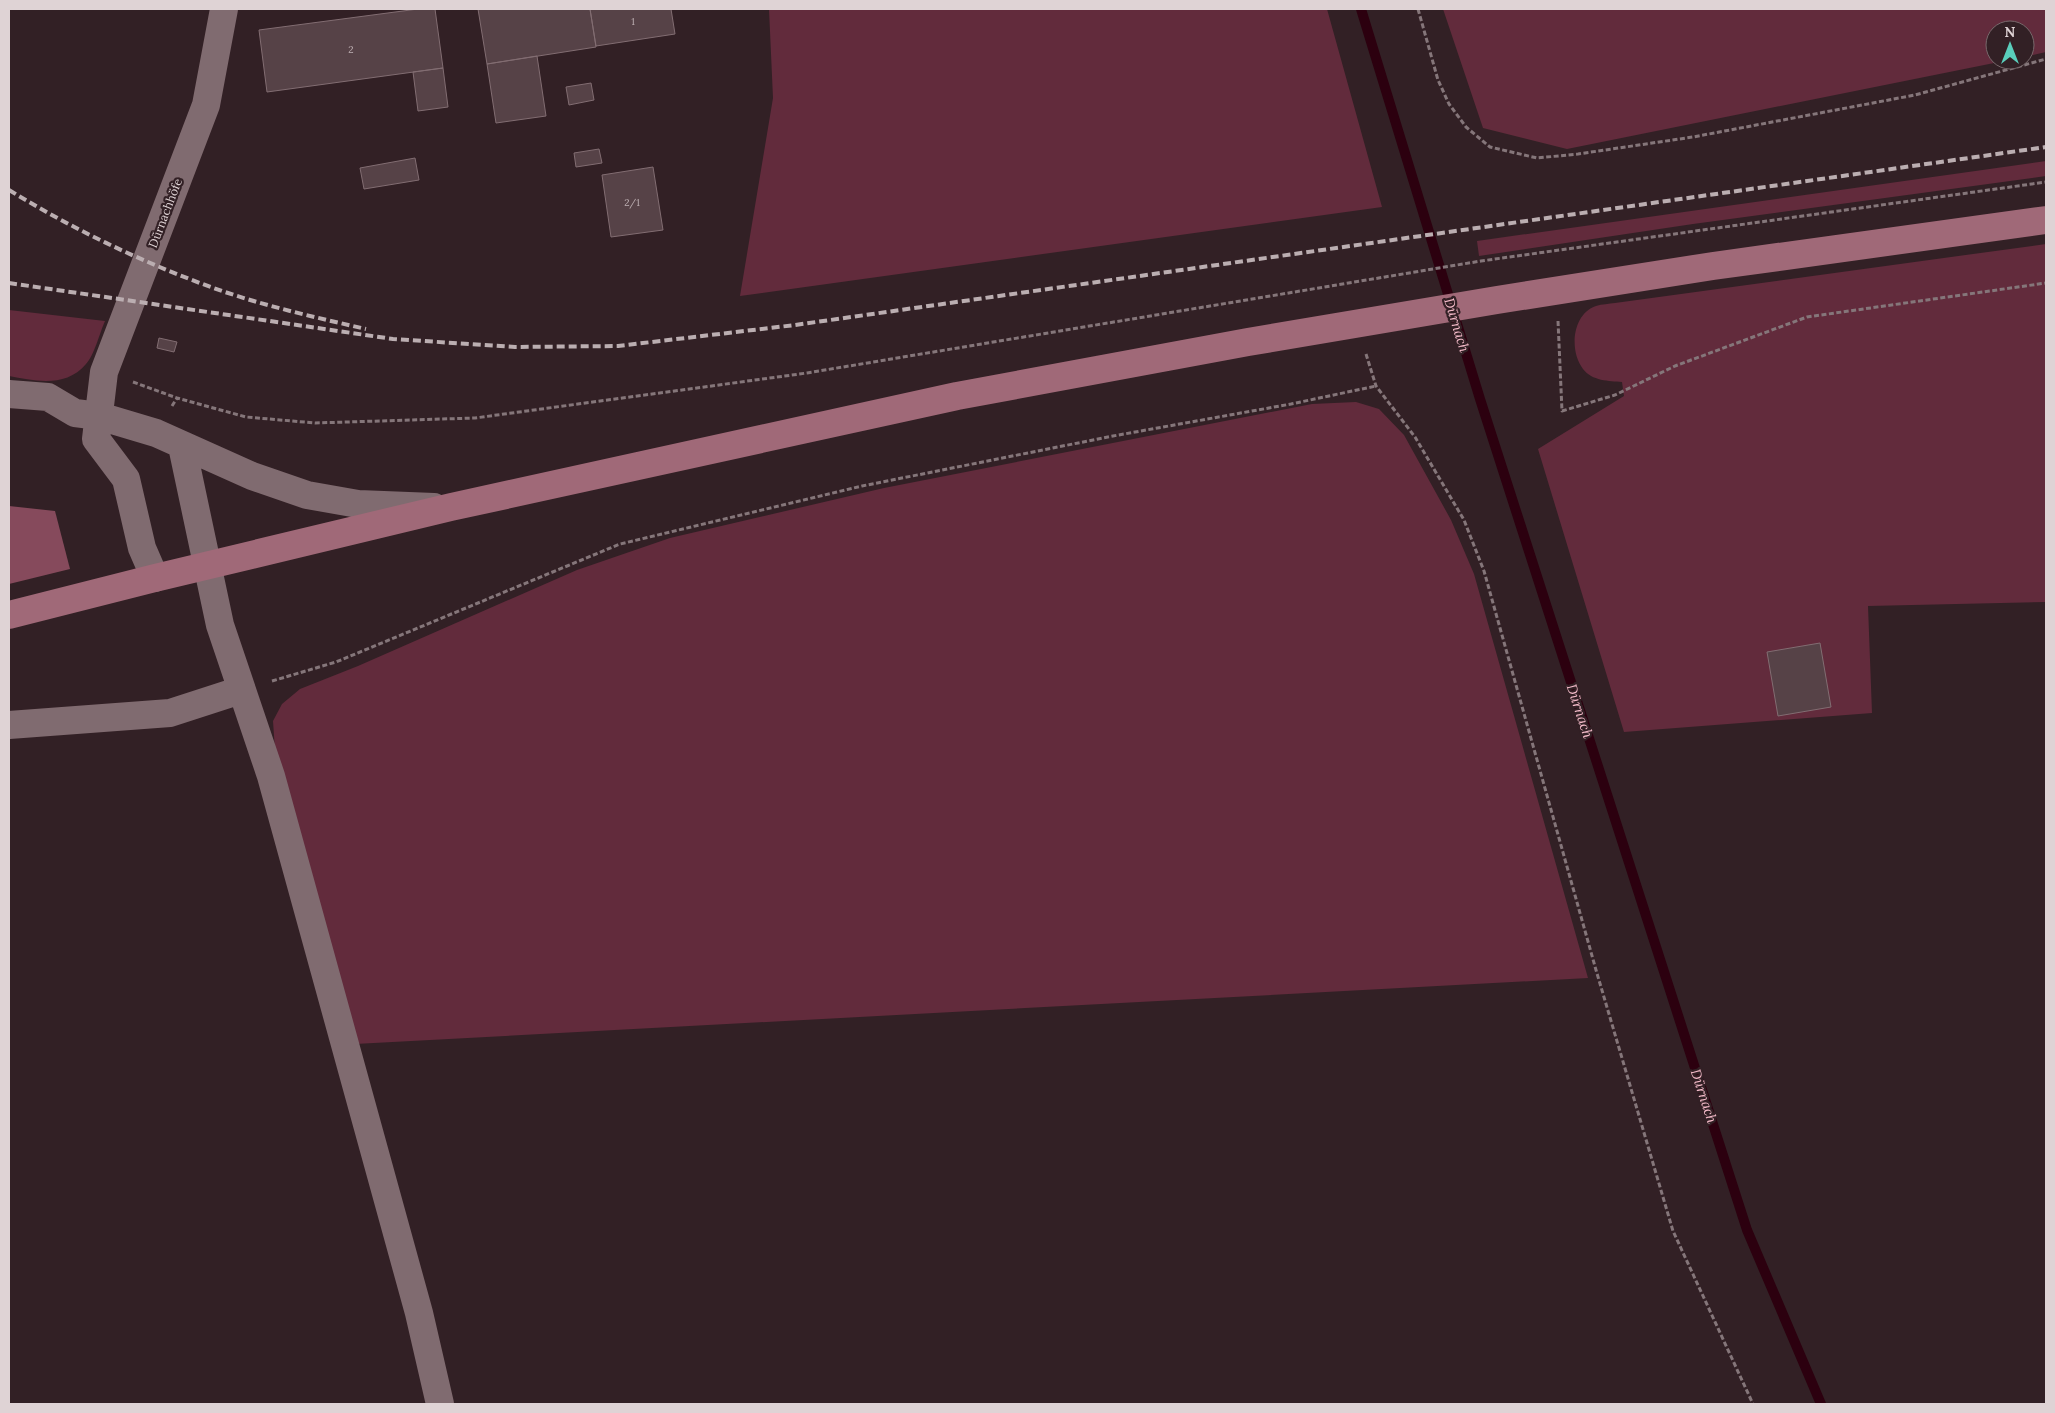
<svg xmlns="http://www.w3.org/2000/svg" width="2055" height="1413" viewBox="0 0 2055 1413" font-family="Lora,serif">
	<rect width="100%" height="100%" fill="#322025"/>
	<path fill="#622b3c" d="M769 9H1327L1382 207 740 296 773 98Z
		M1443 9H2046V52L2025 57V30H1995V60H2009L1567 149 1483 128Z
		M2046 161V176L1693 224 1479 256 1477 241Z
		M2046 244V602L1868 606 1872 713 1624 732 1538 449 1624 396 1622 382C1609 381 1592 381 1583 369 1569 351 1572 314 1596 306 1602 304 1609 304 1615 303Z
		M9 310 105 321C100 332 94 356 86 364 66 388 35 381 9 376Z
		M1356 402 1379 409 1404 435 1451 520 1474 574 1588 978 355 1044 275 750 273 721 282 704 300 689 358 666 577 570 670 538 884 488 1312 404Z"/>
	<path fill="#864a5c" d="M9 506 55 511 70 569 9 584Z"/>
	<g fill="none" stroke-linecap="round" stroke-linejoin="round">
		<path stroke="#2c000f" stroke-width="10" d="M1361 9 1480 399 1747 1230 1821 1404"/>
	</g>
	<path fill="#564247" stroke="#826d72" d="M418 9H435L443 68 267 92 259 30Z
		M478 9H590L596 47 487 64Z
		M590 9H671L675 34 596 46Z
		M537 56 546 116 496 123 487 64Z
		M443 68 448 107 418 111 413 72Z
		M591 83 594 100 569 105 566 87Z
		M599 149 602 163 576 167 574 153Z
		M415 158 419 180 364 189 360 168Z
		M653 167 663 230 611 237 602 175Z
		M159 338 177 342 174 352 157 348Z
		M1820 643 1831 707 1778 716 1767 652Z"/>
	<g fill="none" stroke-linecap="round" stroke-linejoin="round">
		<path stroke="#85767a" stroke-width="3" stroke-dasharray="5 2.5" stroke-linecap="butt" d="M1418 9 1438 80 1449 104 1466 127 1490 147 1537 158 1578 154 1693 137 1915 95 2046 59
			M1558 321 1562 411 1615 395 1675 366 1807 317 2046 283
			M1366 354 1376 386 1415 437 1464 520 1484 571 1596 970 1673 1231 1753 1404
			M133 382 177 398
			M172 406 177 398 246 417 315 423 475 418 807 373 1481 261 2046 182
			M272 681 336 662 620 544 862 486 1113 436 1291 404 1376 386"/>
		<path stroke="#806b70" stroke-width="28" d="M9 394 48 397 75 413 99 416 156 433 252 476 307 495 358 504 434 507
			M182 446 220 625 271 776 419 1313 440 1404
			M155 578 142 548 126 479 96 439 104 372 206 105 224 9
			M9 725 170 713 241 690"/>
		<path stroke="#a06978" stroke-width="28" d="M9 615 155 578 451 507 957 396 1248 342 1497 300 1713 266 2046 220"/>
		<path stroke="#bbaeb1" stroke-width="4" stroke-dasharray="8 4" stroke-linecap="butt" d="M9 190C76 231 148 265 222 291 269 307 318 318 366 329
			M9 283 393 339 515 347 618 346 795 325 2046 147"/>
	</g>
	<g text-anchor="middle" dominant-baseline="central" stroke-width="4.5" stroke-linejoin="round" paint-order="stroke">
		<g font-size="10" fill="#bdafb2">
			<text x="633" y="21">1</text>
			<text x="351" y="49">2</text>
			<text x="632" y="202">2/1</text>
		</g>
		<g font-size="12" fill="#dfd3d5" stroke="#322025">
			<text transform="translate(165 213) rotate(-69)">Dürnachhöfe</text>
		</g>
		<g font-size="14" font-style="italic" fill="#f4bbc9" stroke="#322025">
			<text transform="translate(1457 325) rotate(73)">Dürnach</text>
			<text transform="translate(1580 711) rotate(72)">Dürnach</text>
			<text transform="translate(1704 1096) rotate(72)">Dürnach</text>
		</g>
	</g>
	<rect width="2055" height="1413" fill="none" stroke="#dfd3d5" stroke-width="20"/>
	<g transform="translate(2010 45)"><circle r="24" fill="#322025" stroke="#77686b"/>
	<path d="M0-4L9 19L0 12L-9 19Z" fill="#5acebc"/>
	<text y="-8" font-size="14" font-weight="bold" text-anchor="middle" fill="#dfd3d5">N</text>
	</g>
</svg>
